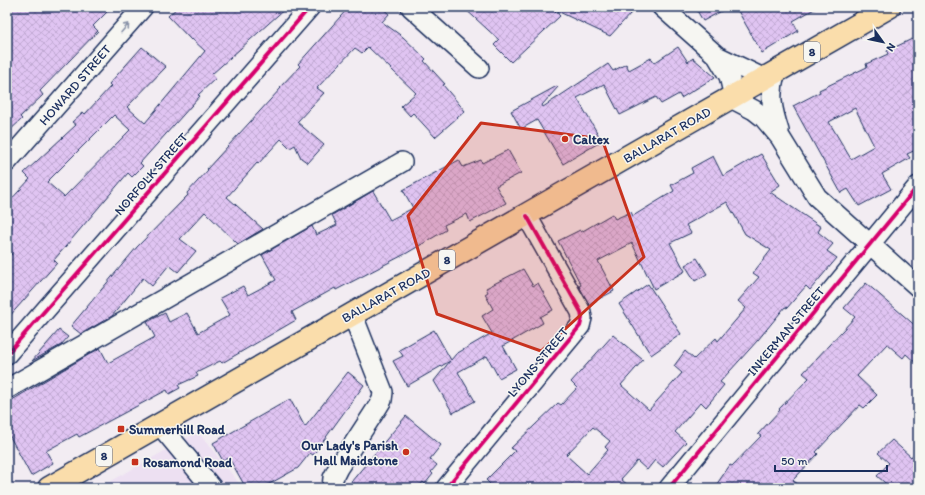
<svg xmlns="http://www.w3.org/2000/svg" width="925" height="495" viewBox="0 0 925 495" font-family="Itim,sans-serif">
	<defs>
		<pattern id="building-cross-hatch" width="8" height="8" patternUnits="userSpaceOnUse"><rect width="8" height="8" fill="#e0c4f2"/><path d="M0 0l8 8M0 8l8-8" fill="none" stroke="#c0a9d2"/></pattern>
	</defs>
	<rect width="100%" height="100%" fill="#f2ecf2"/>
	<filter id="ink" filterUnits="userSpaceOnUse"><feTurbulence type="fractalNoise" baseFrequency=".025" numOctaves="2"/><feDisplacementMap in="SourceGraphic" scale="8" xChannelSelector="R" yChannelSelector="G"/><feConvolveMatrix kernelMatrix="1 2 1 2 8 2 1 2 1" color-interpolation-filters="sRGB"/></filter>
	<g filter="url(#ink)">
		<path fill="#ede0f2" d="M198 432 243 488H99Z"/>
		<path fill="url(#building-cross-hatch)" stroke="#1b2f5e" fill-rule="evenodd" d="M7 7H112L93 26 98 31 40 91 43 95 20 117 22 119 7 133Z
			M178 7H287L212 74 216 78 198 95 200 96 140 163 143 166 132 177 128 173 54 260 57 263 7 319V259L12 254 7 249V204L30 179 24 173 76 125 72 122 83 112 85 114 111 86 109 84 142 47 166 67 127 107 145 123 205 51 192 39 191 40 168 16ZM114 115 130 130 64 197 47 182Z
			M349 7H381L389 14 382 22 403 37 426 59 424 61 445 84 443 85 465 111 435 137 413 113 410 116 401 106 416 93 368 47 362 53 355 48 317 88 324 93 297 122 324 145 308 163 301 158 295 145 290 148 281 139 258 164 257 163 227 197 263 229 238 244 205 212 180 239 196 251 178 272 169 265 152 286 143 278 112 316 81 334 71 326 137 247 188 195 187 193 208 170 207 169 281 88 280 87 300 66 298 64Z
			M463 7H625L631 13 610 36 553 9 560 16 511 62 494 45 499 40Z
			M695 7H729L703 21Z
			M745 7H818L793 21 798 31 762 53 738 11Z
			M912 39 918 53V149L907 154 910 158 882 174 891 189 859 206 848 189 841 193 793 106 820 92 819 90 867 67 866 64 888 54 887 51ZM855 108 874 146 851 159 829 122Z
			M678 47 688 62 693 58 715 77 681 98 679 94 661 104 656 97 620 115 604 84 577 98 602 141 563 164 537 120 521 129 511 111 557 86 558 87 542 105 543 107 608 64 613 71 626 64 629 70 651 58 654 63Z
			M508 150 521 173 496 186 506 203 470 222 467 214 444 225 446 230 407 253 336 290 335 288 292 312 296 320 222 363 220 361 196 373 198 376 178 385 180 388 169 394 167 390 79 437 77 434 46 451 53 463 31 476 7 431V403L100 348 108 363 155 337 147 322 165 313 169 322 187 313 198 333 230 315 220 298 243 286 248 295 276 280 262 255 312 226 316 235 337 225 332 215 373 191 390 220 413 208 403 190 459 160 463 167 481 160 482 163Z
			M761 154 780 185 770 192 821 227 818 232 833 244 827 251 837 258 810 290 806 286 787 308 785 307 758 340 720 382 724 385 706 407 701 402 675 432 686 442 663 467 655 460 647 470 637 461 621 479 631 488H494L486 480 515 451 511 448 558 403 561 405 577 388 571 382 613 335 643 360 621 385 649 410 682 373 674 366 685 351 694 359 716 338 718 341 746 308 738 301 759 277 753 273 771 250 745 234 727 202 686 225 691 233 670 243 685 271 654 289 632 243 598 261 614 291 589 304 579 286 581 285 558 241 580 230 581 232 612 214 615 219 631 212 633 216 674 191 671 185 693 173 691 168 713 156 723 176ZM593 427 610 441 605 447 608 450 587 474 566 455Z
			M697 258 707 274 695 281 685 265Z
			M523 269 533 286 538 283 553 310 540 317 543 323 503 346 516 369 499 378 487 356 458 372 475 401 453 413 434 381 450 361 407 386 393 361 403 356 399 350 434 330 451 360 456 354 492 333 482 316 493 309 485 294 488 292 486 288Z
			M866 283 918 328V365L906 354 903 358 887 344 857 376 877 395 864 408 860 405 816 452 818 454 793 480 802 488H714L730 465 732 466 761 436 758 434 780 410 779 409 809 378 803 373 855 317 844 308Z
			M648 284 681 334 651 355 619 304Z
			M59 330 68 337 61 345 32 361Z
			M348 372 364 385 313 455 310 453 298 468 262 488H246L229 458 223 461 213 443 290 399 305 427Z
			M406 416 441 445 430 459 437 465 431 472 433 474 425 484 423 482 418 488H346Z
			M892 440 911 457 918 449V488H891L877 476 889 463 878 453Z"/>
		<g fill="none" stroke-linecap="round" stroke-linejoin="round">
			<defs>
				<path id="minor" d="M411 7 479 68
					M662 7 717 56 765 79
					M717 56 729 76 734 97
					M775 73C769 96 772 109 779 131
					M731 98 754 110 763 117 780 137 817 197 918 287
					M7 162 143 7
					M7 354 310 7
					M7 389 402 162
					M159 424 212 488
					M332 488 333 478 338 468 377 408 382 400 383 392 352 313
					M446 488 580 326 582 318 581 312 527 216
					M669 488 918 186"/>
				<path id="highway" d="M49 488 889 7"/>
			</defs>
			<use href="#minor" stroke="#1b2f5e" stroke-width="22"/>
			<use href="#highway" stroke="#1b2f5e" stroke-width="25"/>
			<use href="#minor" stroke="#f6f6f2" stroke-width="19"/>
			<use href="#highway" stroke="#faddab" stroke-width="22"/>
			<defs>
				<path id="cycleway" d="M7 354 310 7
					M446 488 580 326 582 318 581 312 527 216
					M669 488 918 186"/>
			</defs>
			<use href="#cycleway" stroke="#f6f6f2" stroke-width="6"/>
			<use href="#cycleway" stroke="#d6006c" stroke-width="4"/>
		</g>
		<defs><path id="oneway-shaft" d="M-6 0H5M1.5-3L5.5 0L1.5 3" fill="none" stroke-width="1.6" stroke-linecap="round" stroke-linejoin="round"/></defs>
		<use stroke="#8892a8" href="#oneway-shaft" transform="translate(125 28) rotate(-49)"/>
	</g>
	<path fill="#c8321e" fill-opacity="0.2" stroke="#c8321e" stroke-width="3" stroke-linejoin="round" d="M481 123 602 139 644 257 541 351 437 314 408 216Z"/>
	<g fill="#c8321e" stroke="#f6f6f2" stroke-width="1.5">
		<circle cx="565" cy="139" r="4"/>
		<rect x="117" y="425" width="8" height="8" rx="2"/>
		<circle cx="406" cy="452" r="4"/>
		<rect x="131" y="458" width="8" height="8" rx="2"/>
	</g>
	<g text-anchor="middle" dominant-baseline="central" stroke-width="3" stroke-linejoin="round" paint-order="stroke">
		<g fill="#f6f6f2" stroke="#5d6b8a" stroke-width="1">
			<rect x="804" y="42" width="16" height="20" rx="3"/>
			<rect x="439" y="250" width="16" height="20" rx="3"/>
			<rect x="96" y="446" width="16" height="20" rx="3"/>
		</g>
		<g font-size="12" font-weight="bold" fill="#1b2f5e">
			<text x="812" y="52">8</text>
			<text x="447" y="260">8</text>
			<text x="104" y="456">8</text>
		</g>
		<g font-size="13" fill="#1b2f5e" stroke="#f6f6f2">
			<text transform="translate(75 85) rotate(-49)">HOWARD STREET</text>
			<text transform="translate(667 135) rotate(-30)">BALLARAT ROAD</text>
			<text transform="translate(151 174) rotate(-49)">NORFOLK STREET</text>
			<text transform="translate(386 295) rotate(-29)">BALLARAT ROAD</text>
			<text transform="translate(786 331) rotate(-50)">INKERMAN STREET</text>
			<text transform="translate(538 362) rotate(-50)">LYONS STREET</text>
		</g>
		<g font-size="13" font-weight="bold" fill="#1b2f5e" stroke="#f6f6f2" text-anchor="start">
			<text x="573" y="139">Caltex</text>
			<text x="129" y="429">Summerhill Road</text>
			<text x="398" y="445" text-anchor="end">Our Lady's Parish<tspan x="398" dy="15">Hall Maidstone</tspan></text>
			<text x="143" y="462">Rosamond Road</text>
		</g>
	</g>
	<rect width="925" height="495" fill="none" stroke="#f6f6f2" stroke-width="24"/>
	<rect x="12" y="12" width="901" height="471" fill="none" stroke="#1b2f5e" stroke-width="1.5" filter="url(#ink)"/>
	<g transform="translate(883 42) rotate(123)" stroke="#f6f6f2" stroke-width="3" paint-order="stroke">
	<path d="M0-3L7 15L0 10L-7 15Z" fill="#1b2f5e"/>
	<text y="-6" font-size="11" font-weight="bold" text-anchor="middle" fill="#1b2f5e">N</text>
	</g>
	<path d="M775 465v6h112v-6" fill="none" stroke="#1b2f5e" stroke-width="2"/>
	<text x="781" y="465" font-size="12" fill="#1b2f5e" stroke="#f6f6f2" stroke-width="3" paint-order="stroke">50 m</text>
</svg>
